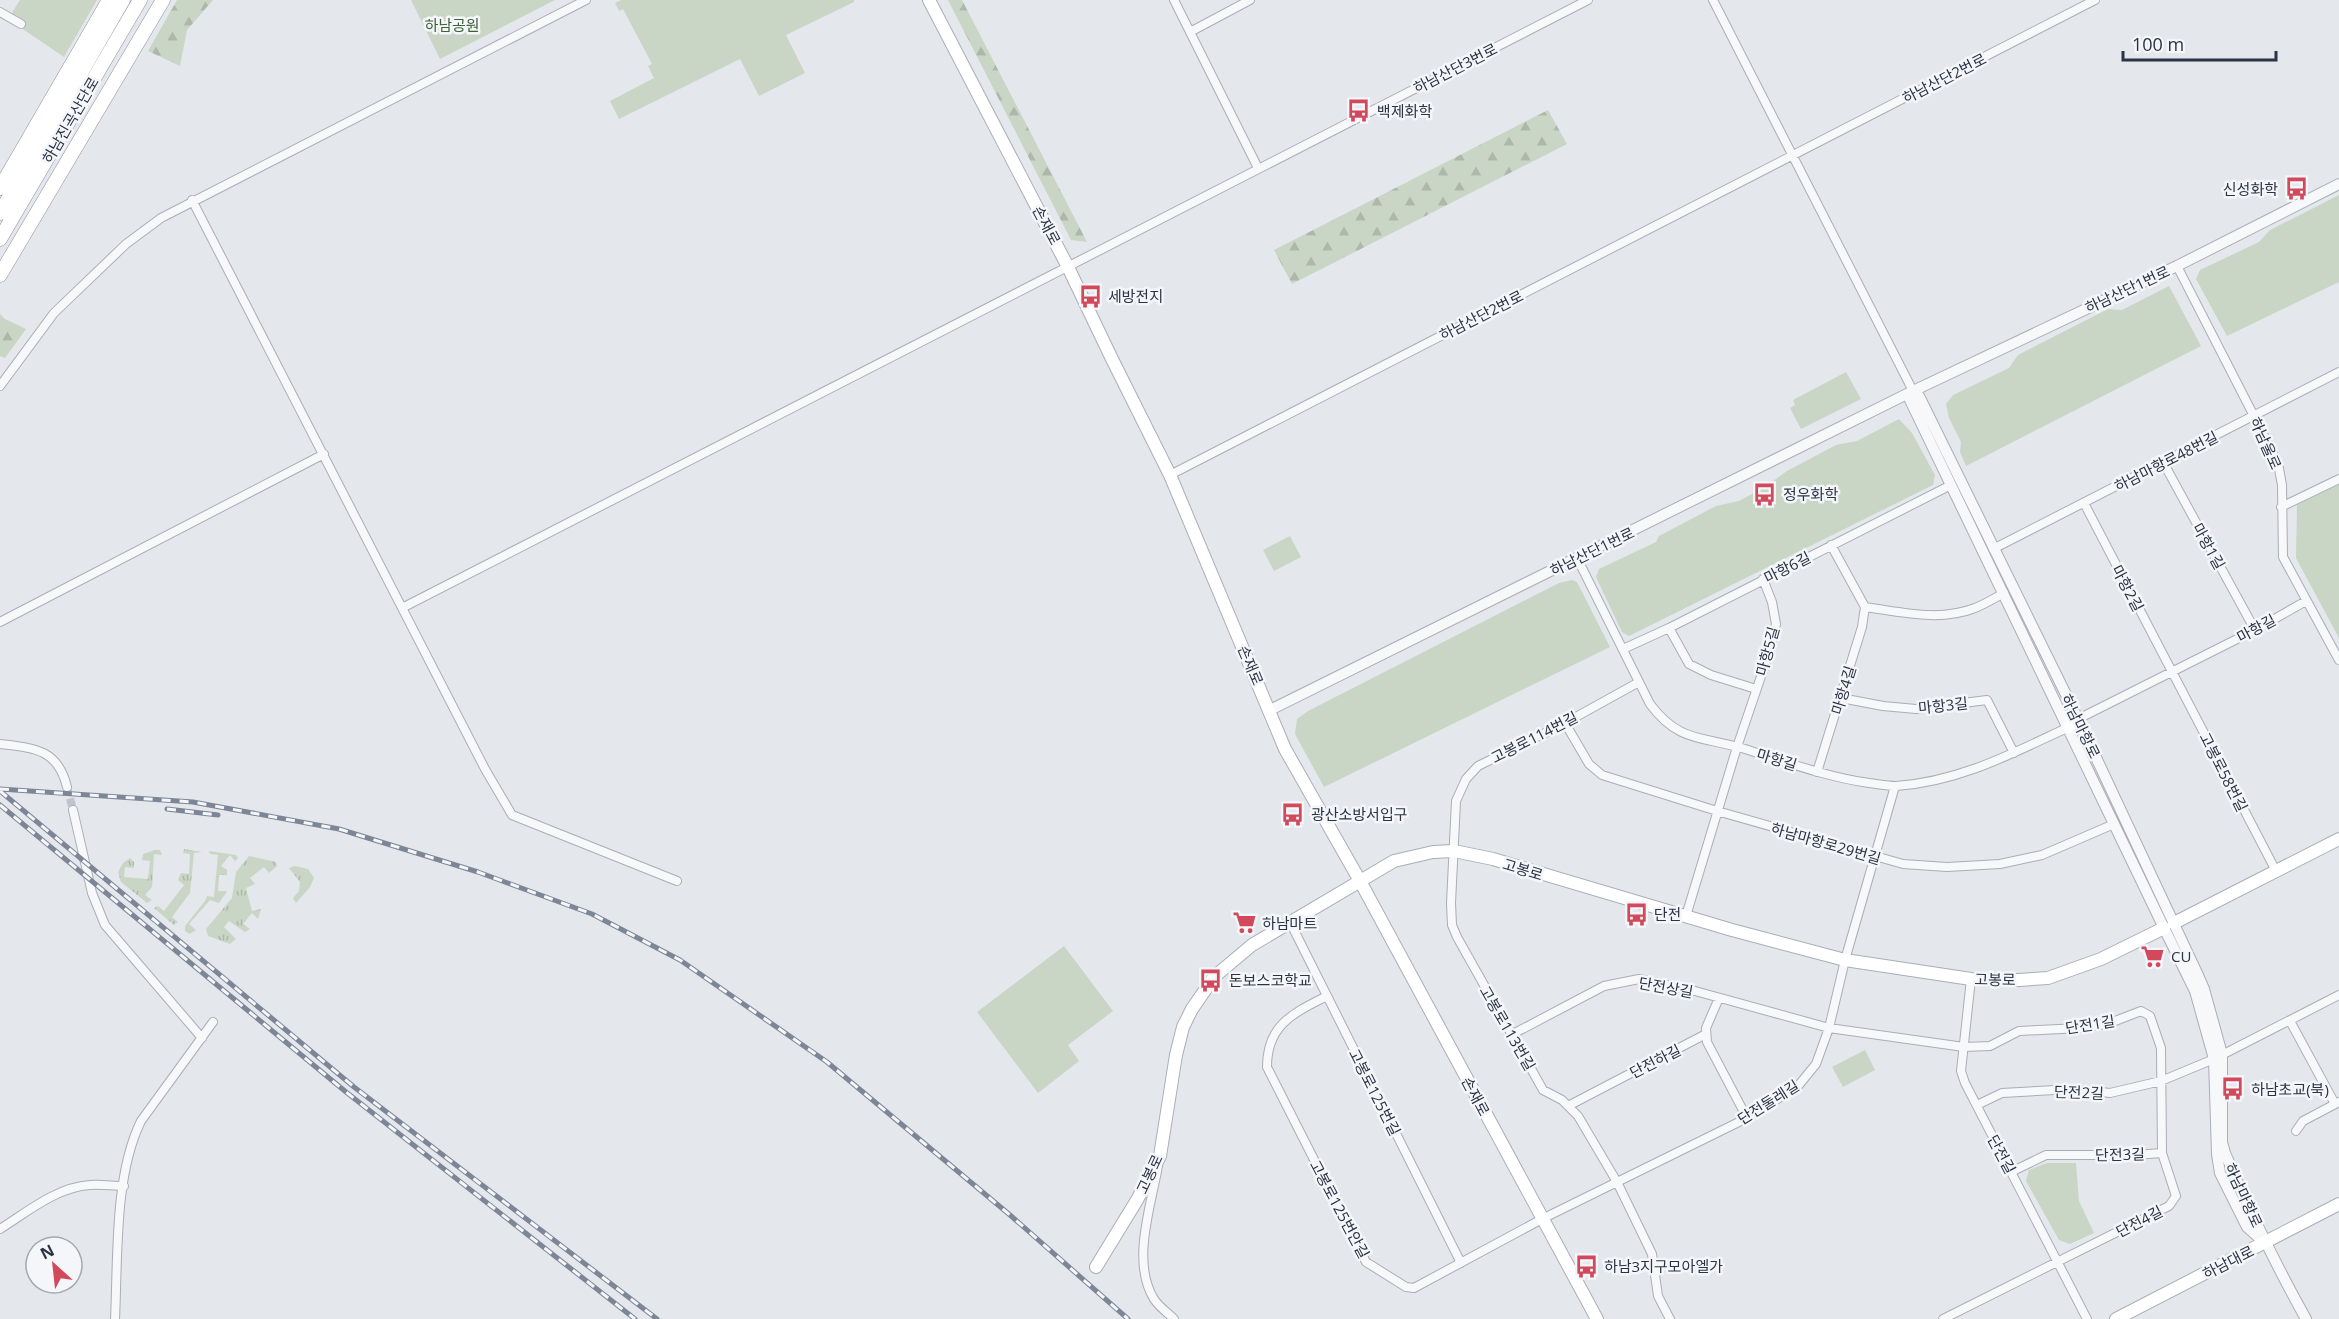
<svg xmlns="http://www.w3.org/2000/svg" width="2339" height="1319" viewBox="0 0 2339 1319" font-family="'Open Sans','Noto Sans KR',sans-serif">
	<defs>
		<pattern id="grass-tufts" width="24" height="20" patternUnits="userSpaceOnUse" patternTransform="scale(1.5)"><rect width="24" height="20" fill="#c9d6c5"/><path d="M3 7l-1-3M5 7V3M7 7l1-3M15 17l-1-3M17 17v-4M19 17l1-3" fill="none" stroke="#adb8ab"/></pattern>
		<pattern id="forest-firs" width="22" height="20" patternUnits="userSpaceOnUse" patternTransform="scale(1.5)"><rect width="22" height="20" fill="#c9d6c5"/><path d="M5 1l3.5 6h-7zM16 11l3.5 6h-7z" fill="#adb8ab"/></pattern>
	</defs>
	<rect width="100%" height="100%" fill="#e4e7ec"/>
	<path fill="url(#grass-tufts)" d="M184 849 202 852 194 853 190 893 172 917 178 922 174 925 154 908 158 906 164 911 184 885 178 880 181 873 189 874 190 854 183 853Z
		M155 850H160L162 855 154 854 152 887 145 895 152 900 147 903 121 882 118 872 123 863 130 858 134 862V868L125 867 124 877 148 879 150 861 142 860 143 854Z
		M209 851 236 855 238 858 235 861 230 855 221 866 227 870V875H219L218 891H227L226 893 219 903 210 900 189 924 196 930 190 934 185 931V926L205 901 207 896 214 897 218 855 210 854Z
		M249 856 276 862 277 866 269 873 264 867 250 878 255 884 246 888 252 911 261 909 258 919 252 913 243 924 250 929 245 932 229 921 224 927 236 939 230 944 208 936 206 929 232 898 236 872Z
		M295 866 308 869 314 878 310 887 296 903 293 898 299 891 300 882 289 868Z"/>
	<path fill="url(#forest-firs)" d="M177 0H213L187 30 180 66 148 51Z
		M948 0H962L1087 242 1071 240Z
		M1548 110 1567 144 1292 284 1274 250Z
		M0 314 5 319 26 329 5 358 0 356Z"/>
	<path fill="#c9d6c5" d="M20 0H97L64 57 8 19Z
		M411 0H555L440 59Z
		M621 0H854V2L786 35 805 73 759 96 740 59 619 119 610 101 654 78 648 66 652 64 623 9 619 11 615 3Z
		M2339 195V282L2227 336 2196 279 2200 270 2259 242 2270 230Z
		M2169 286 2201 346 1966 466 1960 452 1961 442 1949 418 1946 404 1953 395 2009 368 2018 355 2108 309 2122 310Z
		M1846 372 1861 399 1801 429 1790 408 1795 405 1793 400Z
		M1899 419 1912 433 1935 475 1933 485 1629 636 1622 632 1596 577 1599 569 1656 542 1659 536 1716 506 1739 501 1765 487 1787 471 1836 445 1857 441Z
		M2339 484V638L2296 558 2297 505Z
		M1290 536 1301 557 1274 571 1263 550Z
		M1572 580 1577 582 1610 647 1324 787 1295 734 1297 719 1308 711 1559 583Z
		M1064 946 1113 1011 1068 1045 1079 1061 1038 1093 977 1012Z
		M1865 1050 1875 1070 1843 1087 1832 1067Z
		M2047 1163H2076L2079 1201 2094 1233 2070 1244 2059 1240 2026 1181 2029 1170Z"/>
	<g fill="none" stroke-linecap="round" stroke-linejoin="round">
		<path stroke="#bfc3cb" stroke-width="8" stroke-dasharray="8 4" stroke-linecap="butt" d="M67 787 73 810"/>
		<defs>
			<path id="minor" d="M1174 0 1258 168
				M1713 0 1913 391
				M0 12 21 24
				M1190 32 1250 0
				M192 200 485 769 512 815 677 881
				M2177 266 2278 463 2282 485 2283 557 2339 660
				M0 386 54 313 126 244 161 218 586 0
				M2163 462 2255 630
				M1170 475 2095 0
				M2084 503 2276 871
				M2281 507 2339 479
				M1993 549 2339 372
				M1577 558 1650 704C1679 743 1702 736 1745 749 1786 762 1827 777 1869 783 1878 784 1887 786 1896 786 1959 782 2013 753 2069 727
				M1865 607C1902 612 1939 622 1975 608 1985 604 1995 598 2004 593
				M402 608 1588 0
				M0 622 324 454
				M1669 628 1689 664 1711 675 1756 689
				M1623 649 1669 628 1951 485
				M1639 682 1565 723 1478 766 1466 779 1456 801 1451 903 1452 925 1457 937 1543 1090 1562 1100 1578 1116 1617 1182 1652 1254 1658 1296 1670 1319
				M1841 698 1883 706 1916 709 1987 700 2014 753
				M2078 719 2255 630 2306 601
				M1565 723 1589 764 1602 775 1717 811 1903 864 1947 867 2000 864 2042 855 2114 824
				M0 744C34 748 58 749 67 787
				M1817 772 1862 627 1865 607 1831 545
				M73 810 92 893 105 925 202 1038
				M1686 916 1737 747 1769 653 1776 624 1772 602 1763 579
				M1290 922 1461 1263
				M1971 979 1961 1071 1965 1083 2087 1319
				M1327 996C1294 1013 1267 1024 1267 1067L1366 1262 1406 1287 1414 1288 1542 1219 1747 1118 1798 1086 1816 1064 1829 1028 1845 960 1895 786
				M1719 998 1706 1028 1707 1042 1747 1118
				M2290 1021 2335 1104
				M1511 1035 1604 986 1639 979 1695 991 1829 1028 1964 1047 1990 1046 2019 1031 2081 1028 2110 1023 2141 1011 2150 1016 2161 1048 2162 1153 2176 1196 2169 1206 1943 1319
				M1977 1105 2002 1093 2073 1089 2110 1093 2161 1081 2214 1059 2339 995
				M1568 1106 1706 1034
				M2296 1131 2303 1121 2339 1102
				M1158 1166C1151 1206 1131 1262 1154 1299 1159 1307 1168 1313 1174 1319
				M2011 1172 2046 1155H2135L2162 1153
				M0 1229C27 1212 57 1187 90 1185 101 1184 113 1186 124 1186
				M115 1319C118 1258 114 1176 141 1121L213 1022"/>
			<path id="tertiary" d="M1270 710 1913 391 2177 266 2339 184
				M2265 1243 2247 1227 2220 1173 2217 1154 2214 1059 2195 991 2164 928 1910 400 1913 391 1919 396 2078 719 2197 973 2204 989 2222 1054V1142L2225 1153C2249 1210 2276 1265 2306 1319"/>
			<path id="secondary" d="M929 0 1068 267 1111 357 1170 475 1285 749 1360 881 1597 1319
				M2069 727 2078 719
				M2174 923 2339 839
				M1096 1267 1137 1200 1160 1156 1176 1055 1183 1027 1192 1009 1214 977 1252 945 1394 861 1433 852 1454 851 1493 859 1732 930 1845 960 1971 979 2019 980 2048 978 2101 959 2164 928
				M2116 1319 2339 1204"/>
			<path id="trunk" d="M0 188 109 0
				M0 213 123 0
				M0 239 140 0
				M0 275 163 0"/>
		</defs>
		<use href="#minor" stroke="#a9aeb7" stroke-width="10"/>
		<use href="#tertiary" stroke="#a9aeb7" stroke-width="12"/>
		<use href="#secondary" stroke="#a9aeb7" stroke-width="14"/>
		<use href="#trunk" stroke="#8b94a3" stroke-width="15"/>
		<use href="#minor" stroke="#f7f8fa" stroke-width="8"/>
		<use href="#tertiary" stroke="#f7f8fa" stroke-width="10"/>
		<use href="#secondary" stroke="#fff" stroke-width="12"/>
		<use href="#trunk" stroke="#fff" stroke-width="14"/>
		<defs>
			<path id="rail" d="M0 789 193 802 339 829 478 872 592 914 680 960 827 1062 1010 1215 1128 1319
				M0 791 354 1087 657 1319
				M0 805 346 1092 635 1319
				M167 809 218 815"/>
		</defs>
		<use href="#rail" stroke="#7d8696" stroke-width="5"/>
		<use href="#rail" stroke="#f4f6f9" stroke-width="3" stroke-dasharray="9" stroke-linecap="butt"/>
	</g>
	<defs>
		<symbol id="bus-bare" viewBox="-9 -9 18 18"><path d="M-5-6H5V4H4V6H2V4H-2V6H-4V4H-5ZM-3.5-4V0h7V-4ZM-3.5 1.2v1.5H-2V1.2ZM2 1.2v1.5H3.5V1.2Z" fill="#d1495b" stroke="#f4f6f9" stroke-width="2.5" paint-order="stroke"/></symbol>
		<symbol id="supermarket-bare" viewBox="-9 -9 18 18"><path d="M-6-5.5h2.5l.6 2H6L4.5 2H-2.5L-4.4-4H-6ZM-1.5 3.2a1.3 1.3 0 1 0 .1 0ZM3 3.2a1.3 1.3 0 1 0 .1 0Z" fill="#d1495b" stroke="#f4f6f9" stroke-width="2.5" paint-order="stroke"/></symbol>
	</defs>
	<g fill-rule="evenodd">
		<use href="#bus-bare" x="1342" y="94" width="33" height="33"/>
		<use href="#bus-bare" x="2280" y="172" width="33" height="33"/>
		<use href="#bus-bare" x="1074" y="280" width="33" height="33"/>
		<use href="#bus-bare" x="1748" y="478" width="33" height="33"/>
		<use href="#bus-bare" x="1276" y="798" width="33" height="33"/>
		<use href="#bus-bare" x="1620" y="898" width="33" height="33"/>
		<use href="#supermarket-bare" x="1228" y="906" width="33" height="33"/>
		<use href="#supermarket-bare" x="2136" y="940" width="33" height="33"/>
		<use href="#bus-bare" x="1194" y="964" width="33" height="33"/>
		<use href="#bus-bare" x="2216" y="1072" width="33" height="33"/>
		<use href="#bus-bare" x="1570" y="1250" width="33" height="33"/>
	</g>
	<g text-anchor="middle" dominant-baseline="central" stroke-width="5" stroke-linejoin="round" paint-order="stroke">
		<g font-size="15" fill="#3f6138" stroke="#f4f6f9">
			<text x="452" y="25">하남공원</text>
		</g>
		<g font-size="15" fill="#2b3445" stroke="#f4f6f9">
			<text transform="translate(1455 68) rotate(-27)">하남산단3번로</text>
			<text transform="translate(1944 78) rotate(-27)">하남산단2번로</text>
			<text transform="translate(70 120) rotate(-60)">하남진곡산단로</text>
			<text transform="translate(1047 225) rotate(62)">손재로</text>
			<text transform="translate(2127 289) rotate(-25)">하남산단1번로</text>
			<text transform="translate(1481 315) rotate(-27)">하남산단2번로</text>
			<text transform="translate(2266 443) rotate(66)">하남울로</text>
			<text transform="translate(2166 461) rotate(-27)">하남마항로48번길</text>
			<text transform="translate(2209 546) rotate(61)">마항1길</text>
			<text transform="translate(1592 551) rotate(-26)">하남산단1번로</text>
			<text transform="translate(1787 567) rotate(-27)">마항6길</text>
			<text transform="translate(2128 588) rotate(62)">마항2길</text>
			<text transform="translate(2256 628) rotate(-28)">마항길</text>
			<text transform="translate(1767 651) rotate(-75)">마항5길</text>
			<text transform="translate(1251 665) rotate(67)">손재로</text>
			<text transform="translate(1843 690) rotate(-73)">마항4길</text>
			<text transform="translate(1943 705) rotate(-6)">마항3길</text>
			<text transform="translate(2081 726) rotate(64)">하남마항로</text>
			<text transform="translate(1534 737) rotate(-27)">고봉로114번길</text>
			<text transform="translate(1777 759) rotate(17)">마항길</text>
			<text transform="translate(2224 772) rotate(63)">고봉로58번길</text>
			<text transform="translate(1826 843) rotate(16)">하남마항로29번길</text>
			<text transform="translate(1523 869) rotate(17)">고봉로</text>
			<text transform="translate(1995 979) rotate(1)">고봉로</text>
			<text transform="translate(1666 987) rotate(10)">단전상길</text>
			<text transform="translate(2090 1024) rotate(-9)">단전1길</text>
			<text transform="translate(1508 1028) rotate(60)">고봉로113번길</text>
			<text transform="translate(1655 1061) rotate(-27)">단전하길</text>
			<text transform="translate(1375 1092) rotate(63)">고봉로125번길</text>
			<text transform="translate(2079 1092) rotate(2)">단전2길</text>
			<text transform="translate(1476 1096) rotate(62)">손재로</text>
			<text transform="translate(1768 1102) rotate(-32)">단전둘레길</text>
			<text transform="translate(2002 1154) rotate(62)">단전길</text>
			<text transform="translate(2120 1154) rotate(-1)">단전3길</text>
			<text transform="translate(1149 1174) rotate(-65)">고봉로</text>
			<text transform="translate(2244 1195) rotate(65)">하남마항로</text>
			<text transform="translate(1340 1209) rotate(62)">고봉로125번안길</text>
			<text transform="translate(2139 1221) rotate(-27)">단전4길</text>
			<text transform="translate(2228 1262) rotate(-27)">하남대로</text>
		</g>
		<g font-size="15" fill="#2b3445" stroke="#f4f6f9" text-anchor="start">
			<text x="1377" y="111">백제화학</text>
			<text x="2278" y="189" text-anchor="end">신성화학</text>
			<text x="1108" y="296">세방전지</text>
			<text x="1783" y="494">정우화학</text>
			<text x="1311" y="814">광산소방서입구</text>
			<text x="1654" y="914">단전</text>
			<text x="1262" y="923">하남마트</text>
			<text x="2171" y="956">CU</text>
			<text x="1229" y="980">돈보스코학교</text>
			<text x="2251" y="1089">하남초교(북)</text>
			<text x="1604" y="1266">하남3지구모아엘가</text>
		</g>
	</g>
	<g transform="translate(54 1265) rotate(333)"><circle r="28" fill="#f4f6f9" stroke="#a4a8b1" stroke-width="1.5"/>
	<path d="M0-4.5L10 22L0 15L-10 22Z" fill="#d1495b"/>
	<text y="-9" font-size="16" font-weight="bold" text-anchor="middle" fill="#2b3445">N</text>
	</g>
	<path d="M2123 51v9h153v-9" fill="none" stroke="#2b3445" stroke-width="3"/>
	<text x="2132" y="51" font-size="18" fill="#2b3445" stroke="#f4f6f9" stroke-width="4.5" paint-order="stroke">100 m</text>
</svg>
